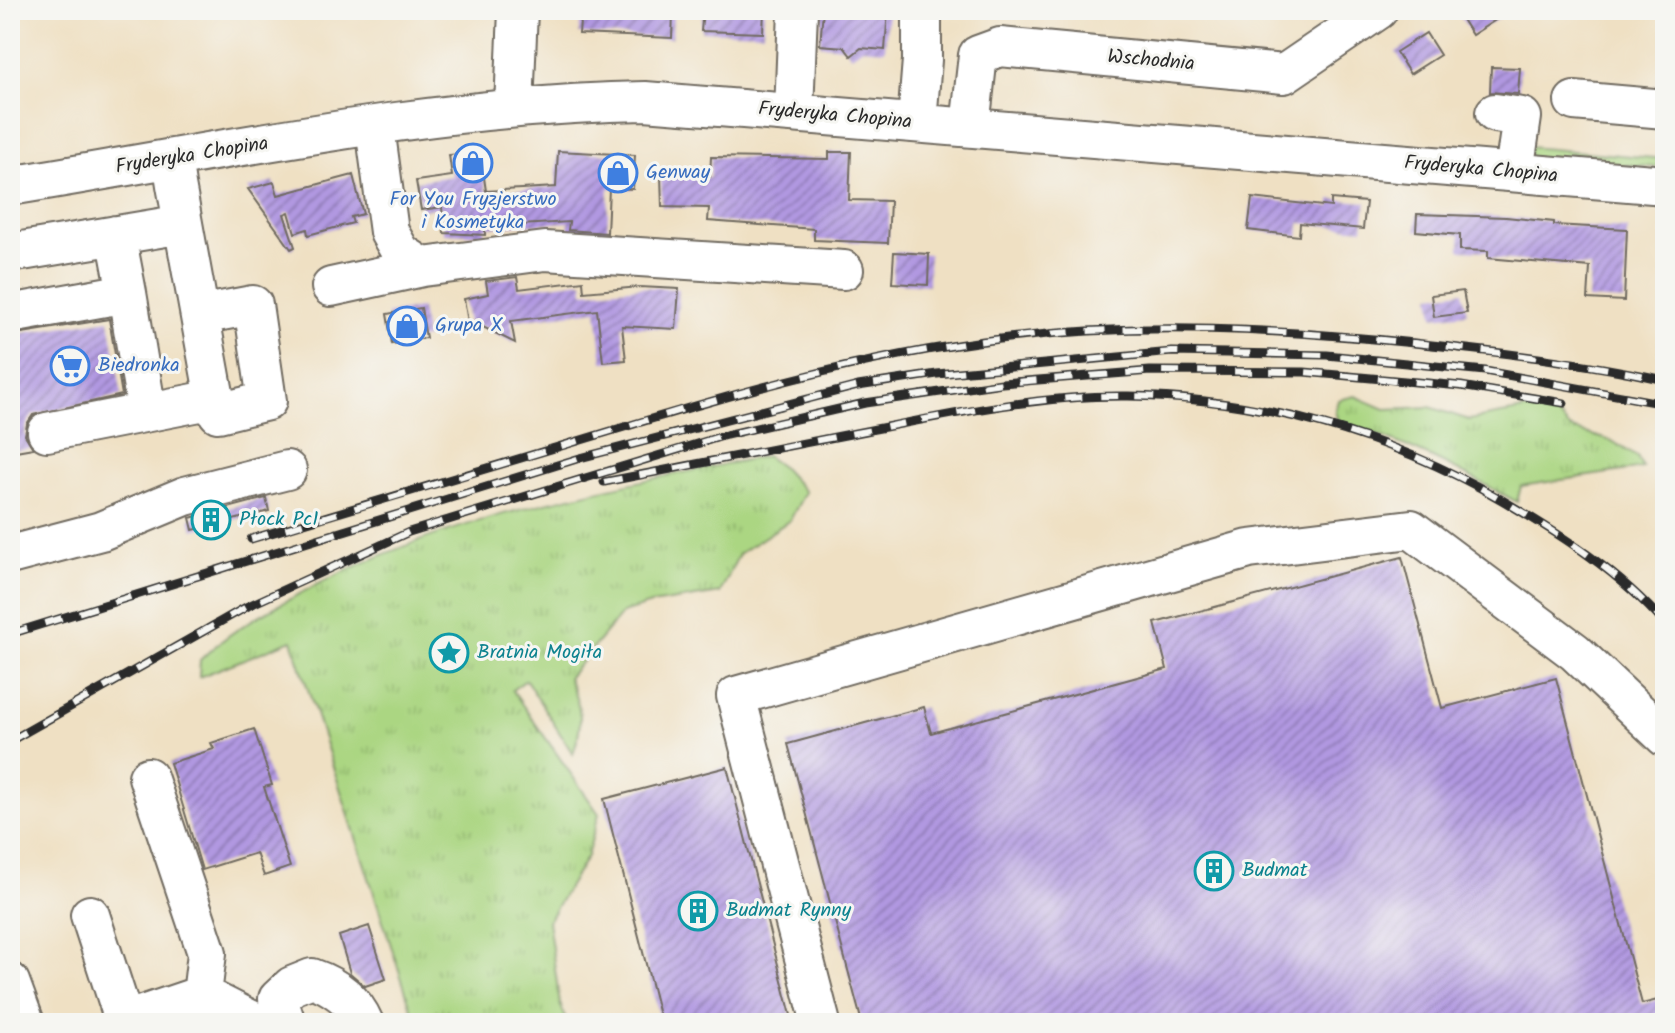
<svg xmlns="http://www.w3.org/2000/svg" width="1675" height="1033" viewBox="0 0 1675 1033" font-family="Kalam,sans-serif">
	<defs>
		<pattern id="grass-tufts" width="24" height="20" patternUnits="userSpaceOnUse" patternTransform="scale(2)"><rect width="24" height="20" fill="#abd682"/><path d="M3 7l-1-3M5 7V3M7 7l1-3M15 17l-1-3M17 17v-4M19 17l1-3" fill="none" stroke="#93b870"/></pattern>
		<pattern id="building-hatch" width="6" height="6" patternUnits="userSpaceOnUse" patternTransform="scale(2)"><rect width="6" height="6" fill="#b198e1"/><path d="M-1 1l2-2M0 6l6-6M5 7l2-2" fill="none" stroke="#907cb7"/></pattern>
	</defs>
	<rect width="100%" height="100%" fill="#f6f6f2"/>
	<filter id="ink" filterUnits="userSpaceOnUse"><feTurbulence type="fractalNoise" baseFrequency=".0125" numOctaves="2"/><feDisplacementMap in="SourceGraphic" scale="16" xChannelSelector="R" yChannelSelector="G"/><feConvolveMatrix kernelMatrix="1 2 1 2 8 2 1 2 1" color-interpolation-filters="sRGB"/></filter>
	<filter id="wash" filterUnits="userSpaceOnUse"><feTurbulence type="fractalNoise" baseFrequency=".006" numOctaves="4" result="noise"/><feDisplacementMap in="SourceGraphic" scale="32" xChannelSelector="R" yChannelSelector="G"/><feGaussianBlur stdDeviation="1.8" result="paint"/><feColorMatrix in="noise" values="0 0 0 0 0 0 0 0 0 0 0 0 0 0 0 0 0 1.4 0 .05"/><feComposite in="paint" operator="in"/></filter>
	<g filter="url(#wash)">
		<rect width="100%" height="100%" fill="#efe0c3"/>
		<path fill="url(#grass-tufts)" stroke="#6b8056" stroke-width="2" d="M1528 147 1665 159V168L1530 158Z
			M1355 396 1385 409 1430 407 1469 420 1535 408 1555 413 1571 429 1612 441 1637 457 1643 468 1521 486 1517 502C1459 470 1402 440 1338 422L1335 411 1338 400Z
			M766 456 784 469 805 492 790 520 739 554 720 593 651 604 622 613 568 678C582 709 584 721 573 754L526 680 512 690 599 814 587 856 548 921 560 1004 568 1023H416L292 640 199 677 200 660C227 633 256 617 290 599 436 517 603 489 766 456Z"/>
		<g id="blocks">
			<path fill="url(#building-hatch)" d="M581 10H661V14H673L672 38 579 34Z
				M703 10H764L763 33 701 31Z
				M823 10H888L885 50 861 48 851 56 844 47 820 45Z
				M1456 10H1511L1472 35Z
				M1426 33 1440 55 1410 74 1396 52Z
				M1491 67 1520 68 1518 94 1490 92Z
				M480 151 486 191 556 187 558 151 635 155 633 189 609 188 607 233 568 230 569 222 485 227V235L444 233 442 207 421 210 416 181 452 176 449 155Z
				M829 152H851L849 200 890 201 888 243 814 240V229L708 221 709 208 662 207 661 175 710 177 711 157 829 159Z
				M353 175 363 214 351 217 353 223 308 235 307 229 295 233 289 212 284 214 295 247 291 249 248 189 274 182 278 195Z
				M1252 198 1331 207V199L1366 202 1363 229 1300 223 1299 236 1248 230Z
				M1417 214 1506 217 1554 222V225L1627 229 1624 301 1588 299 1590 267 1488 258V251L1460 250V235L1416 231Z
				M894 252 929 254 928 285 892 283Z
				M517 277 519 289 583 281 584 292 640 287 679 289 676 329 622 326 626 360 603 362 597 310 511 321 515 343 481 326 469 328 464 299 488 294 486 281Z
				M1463 291 1467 313 1434 317 1431 295Z
				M421 308 426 338 392 344 387 314Z
				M109 319 122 395 33 415 27 424 25 435 33 448 10 452V335Z
				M266 498 269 511 193 530 190 518Z
				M1402 557 1442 708 1556 678 1642 1004 1665 998V1023H862L788 744 924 707 931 733 1167 669 1155 623Z
				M254 729 272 785 264 787 290 867 264 876 256 853 202 870 170 763 214 749 211 743Z
				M727 767 793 1023H661L604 799Z
				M369 926 386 979 365 986 350 973 339 936Z"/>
		</g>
	</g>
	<g filter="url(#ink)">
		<use href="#blocks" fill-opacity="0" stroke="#706a60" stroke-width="2"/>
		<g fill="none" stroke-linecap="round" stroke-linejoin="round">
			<defs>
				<path id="minor" d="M1574 101 1665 109
					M514 108 518 10
					M794 112 798 10
					M1495 113 1522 117 1514 172
					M917 122 922 60V10
					M375 127 389 232 401 253 423 267 545 251 844 270
					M970 127 978 55 1000 47 1284 74 1378 10
					M172 159 176 185 215 399 218 413 267 401 253 305 200 315
					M10 186C220 152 432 105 645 101L1665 185
					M10 253 183 224
					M331 287 423 267
					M127 293 147 412
					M10 314 127 293 116 235
					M47 432 215 399
					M10 555 101 531 185 496 287 470
					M148 777 207 953 202 995 257 1023 283 1015
					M90 915 125 1023
					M10 982 25 1023
					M119 1023 202 995 209 1017
					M286 1023 278 999 292 986 312 978C335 986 354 1000 364 1023
					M821 1023 736 696 1249 549 1411 529 1575 652 1665 737"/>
			</defs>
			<use href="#minor" stroke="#706a60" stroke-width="42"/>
			<use href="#minor" stroke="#fff" stroke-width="38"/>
			<defs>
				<path id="rail" d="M604 482C693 465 782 447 871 430 955 413 1042 395 1128 396 1260 398 1388 434 1502 500 1560 534 1620 572 1665 624
					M251 539C360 507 469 474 578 441 719 398 861 355 1008 338 1143 322 1279 329 1414 343 1498 352 1582 362 1665 380
					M10 634 580 458 858 386 937 374 1172 352 1327 355 1485 371 1665 404
					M10 741 248 606 409 532 726 435 865 403 1002 383 1150 371 1304 372 1461 386 1564 403"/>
			</defs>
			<use href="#rail" stroke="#2b2b2b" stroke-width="9"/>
			<use href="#rail" stroke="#f6f6f2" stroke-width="6" stroke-dasharray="18" stroke-linecap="butt"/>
		</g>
	</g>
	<defs>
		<symbol id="shop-ring" viewBox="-11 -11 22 22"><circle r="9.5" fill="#f6f6f2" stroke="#3f7fe0" stroke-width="1.5"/><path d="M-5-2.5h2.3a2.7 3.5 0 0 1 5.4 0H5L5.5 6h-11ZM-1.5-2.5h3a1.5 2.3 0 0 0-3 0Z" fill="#3f7fe0"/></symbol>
		<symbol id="supermarket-ring" viewBox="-11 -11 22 22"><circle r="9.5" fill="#f6f6f2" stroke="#3f7fe0" stroke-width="1.5"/><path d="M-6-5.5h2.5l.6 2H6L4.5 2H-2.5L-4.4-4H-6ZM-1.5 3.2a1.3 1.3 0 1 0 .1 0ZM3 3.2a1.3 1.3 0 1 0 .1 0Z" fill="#3f7fe0"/></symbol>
		<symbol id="building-ring" viewBox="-11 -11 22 22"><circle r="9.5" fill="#f6f6f2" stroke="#0f9aa8" stroke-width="1.5"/><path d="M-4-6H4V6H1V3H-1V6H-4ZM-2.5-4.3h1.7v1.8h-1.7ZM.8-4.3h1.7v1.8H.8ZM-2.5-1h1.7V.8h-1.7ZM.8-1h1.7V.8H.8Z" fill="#0f9aa8"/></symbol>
		<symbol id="sight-ring" viewBox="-11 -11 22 22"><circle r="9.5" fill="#f6f6f2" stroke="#0f9aa8" stroke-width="1.5"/><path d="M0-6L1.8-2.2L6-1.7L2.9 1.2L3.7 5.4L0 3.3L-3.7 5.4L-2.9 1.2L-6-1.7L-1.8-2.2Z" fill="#0f9aa8"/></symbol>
	</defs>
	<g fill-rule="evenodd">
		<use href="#shop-ring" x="451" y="141" width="44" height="44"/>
		<use href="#shop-ring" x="596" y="151" width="44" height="44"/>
		<use href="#shop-ring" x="385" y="304" width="44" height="44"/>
		<use href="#supermarket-ring" x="48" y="344" width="44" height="44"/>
		<use href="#building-ring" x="189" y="498" width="44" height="44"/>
		<use href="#sight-ring" x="427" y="631" width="44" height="44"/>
		<use href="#building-ring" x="1192" y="849" width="44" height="44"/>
		<use href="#building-ring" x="676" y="889" width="44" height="44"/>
	</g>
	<g text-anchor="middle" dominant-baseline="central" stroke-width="6" stroke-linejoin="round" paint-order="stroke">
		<g font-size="20" fill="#2b2b2b" stroke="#f6f6f2">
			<text transform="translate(1151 61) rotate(5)">Wschodnia</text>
			<text transform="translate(835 116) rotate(5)">Fryderyka Chopina</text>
			<text transform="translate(192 156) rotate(-9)">Fryderyka Chopina</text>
			<text transform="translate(1481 170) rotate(5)">Fryderyka Chopina</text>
		</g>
		<g font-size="20" fill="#366cbe" stroke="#f6f6f2" text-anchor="start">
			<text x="646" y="173">Genway</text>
			<text x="473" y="200" text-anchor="middle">For You Fryzjerstwo<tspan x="473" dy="23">i Kosmetyka</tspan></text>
			<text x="435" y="326">Grupa X</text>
			<text x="98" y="366">Biedronka</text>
		</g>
		<g font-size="20" fill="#0d838f" stroke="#f6f6f2" text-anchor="start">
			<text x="239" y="520">Płock Pc1</text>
			<text x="477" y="653">Bratnia Mogiła</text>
			<text x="1242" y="871">Budmat</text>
			<text x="726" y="911">Budmat Rynny</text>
		</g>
	</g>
	<rect width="1675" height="1033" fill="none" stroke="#f6f6f2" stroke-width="40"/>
</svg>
